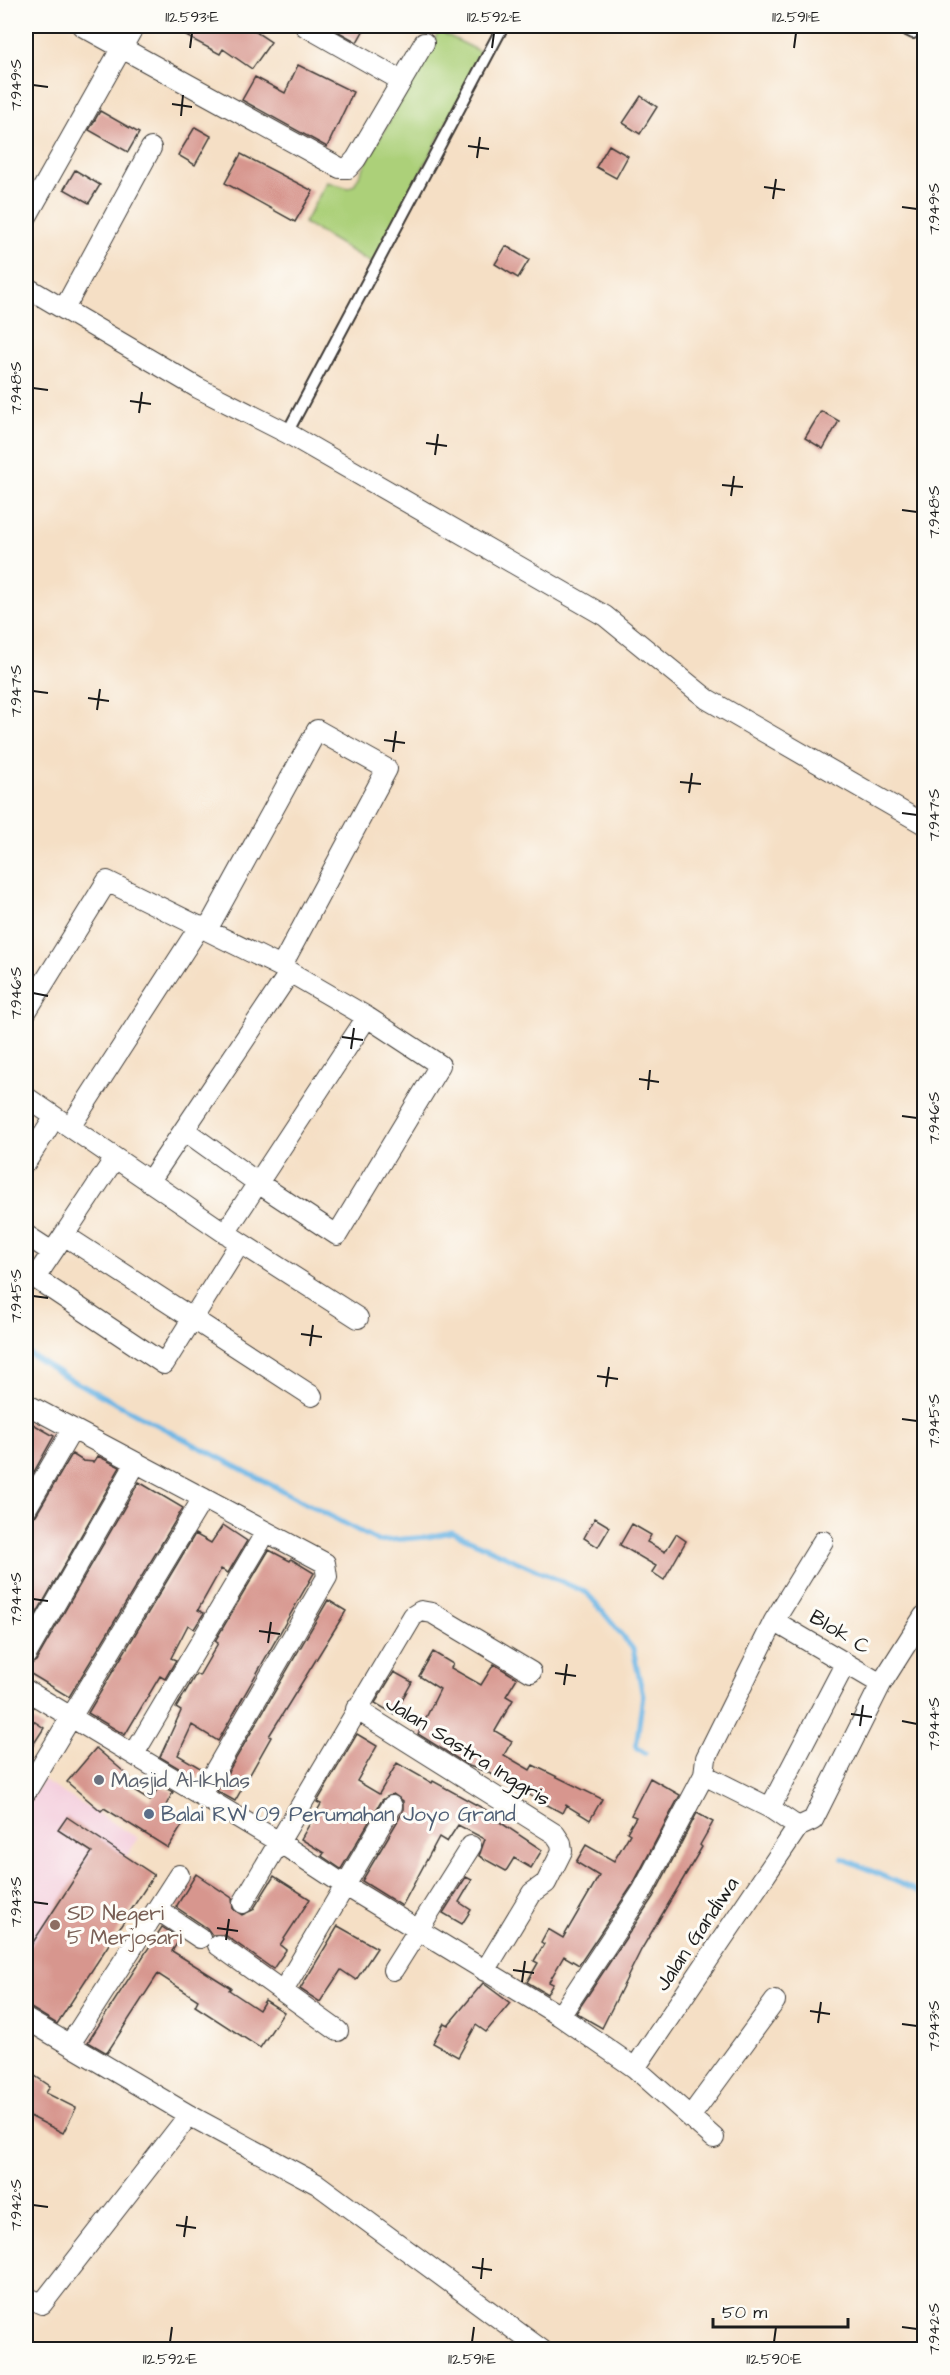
<svg xmlns="http://www.w3.org/2000/svg" width="950" height="2375" viewBox="0 0 950 2375" font-family="'Architects Daughter',sans-serif">
	<rect width="100%" height="100%" fill="#fdfcf7"/>
	<filter id="ink" filterUnits="userSpaceOnUse"><feTurbulence type="fractalNoise" baseFrequency=".0167" numOctaves="2"/><feDisplacementMap in="SourceGraphic" scale="12" xChannelSelector="R" yChannelSelector="G"/><feConvolveMatrix kernelMatrix="1 2 1 2 8 2 1 2 1" color-interpolation-filters="sRGB"/></filter>
	<filter id="wash" filterUnits="userSpaceOnUse"><feTurbulence type="fractalNoise" baseFrequency=".008" numOctaves="4" result="noise"/><feDisplacementMap in="SourceGraphic" scale="24" xChannelSelector="R" yChannelSelector="G"/><feGaussianBlur stdDeviation="1.35" result="paint"/><feColorMatrix in="noise" values="0 0 0 0 0 0 0 0 0 0 0 0 0 0 0 0 0 1.4 0 .05"/><feComposite in="paint" operator="in"/></filter>
	<g filter="url(#wash)">
		<rect width="100%" height="100%" fill="#f5dfc5"/>
		<path fill="#f4cfde" d="M42 1780 138 1838 30 2014 26 2012V1808Z"/>
		<path fill="#acd079" stroke="#64764a" stroke-width="1.5" d="M439 31 483 53 373 264 304 223 327 182 348 188 354 185Z"/>
		<g fill="none" stroke-linecap="round" stroke-linejoin="round">
			<path stroke="#6db6e5" stroke-width="5" d="M26 1352 68 1378 378 1541 428 1537 452 1532 587 1593 612 1623 633 1649 643 1695 636 1747 645 1753
				M842 1858 924 1894"/>
		</g>
		<g id="blocks">
			<path fill="#d7968e" d="M192 26H247L271 42 252 69 223 49 220 54 186 36Z
				M328 26H366L357 42Z
				M298 65 353 92 327 147 242 100 255 77 285 93Z
				M641 96 657 107 640 134 623 123Z
				M100 111 139 133 128 152 89 130Z
				M195 127 211 136 195 165 178 155Z
				M609 145 628 156 616 178 596 167Z
				M241 154 313 191 295 222 225 183Z
				M75 170 100 185 89 203 64 189Z
				M506 246 529 260 518 278 495 264Z
				M821 411 839 421 823 449 805 438Z
				M26 1420 54 1436 26 1486Z
				M72 1454 83 1461 94 1462 98 1456 120 1467 26 1632V1521L36 1515Z
				M139 1482 183 1508 69 1697 26 1671V1667L36 1661Z
				M595 1518 610 1527 598 1547 584 1538Z
				M632 1524 651 1535 647 1542 665 1552 676 1534 686 1541 664 1580 652 1572 656 1566 620 1545Z
				M223 1525 247 1541 228 1573 221 1569 198 1610 204 1613 194 1629 188 1625 171 1658 176 1660 165 1679 160 1676 125 1735 88 1713 195 1534 211 1543Z
				M269 1550 290 1561 291 1559 314 1573 218 1741 192 1725 178 1755 202 1769 197 1779 160 1757 181 1711 176 1708 196 1674 199 1676 218 1643 215 1641Z
				M328 1600 346 1611 269 1736 271 1737 235 1801 217 1791Z
				M433 1652 453 1664 451 1668 481 1685 494 1664 517 1678 506 1696 513 1700 495 1731 512 1741 504 1755 530 1770 533 1765 602 1799 590 1820 566 1805 562 1813 487 1772 469 1766 418 1734 440 1689 419 1676Z
				M394 1672 412 1682 394 1714 375 1703Z
				M26 1716 44 1728 26 1756Z
				M357 1734 377 1746 357 1781 379 1794 397 1763 432 1783 433 1781 497 1816 495 1819 542 1850 531 1868 514 1858 506 1871 479 1856 485 1839 458 1825 447 1842 439 1837 402 1906 362 1881 403 1812V1801L393 1794 382 1800 341 1869 322 1856 324 1853 301 1839 321 1804 317 1802Z
				M96 1748 130 1777 124 1785 150 1801 160 1785 173 1792 164 1809 185 1821 168 1848 104 1808 101 1811 67 1782Z
				M650 1778 680 1795 633 1884 579 1965 564 1956 549 1982 553 1984 547 1994 527 1982 538 1963 534 1961 544 1944 541 1942 548 1929 563 1938 599 1876 576 1862 586 1845 614 1861 630 1834 627 1832 636 1817 631 1815Z
				M697 1813 713 1822 700 1845 702 1847 641 1950 602 2028 576 2013 653 1897Z
				M67 1817 154 1875 57 2024 26 2005V1953L92 1852 58 1830Z
				M196 1874 232 1898 233 1909 242 1915 253 1910 274 1876 310 1899 280 1945 286 1950 273 1969 225 1935H212L207 1928 176 1907Z
				M466 1877 472 1880 459 1902 471 1910 462 1924 443 1913Z
				M338 1926 377 1948 356 1980 341 1970 320 2002 300 1989Z
				M162 1927 180 1939 172 1951 231 1988 229 1990 259 2010 265 2000 284 2012 260 2048 195 2006 198 2000 158 1974 107 2053 88 2042Z
				M483 1983 510 2003 486 2032 476 2025 458 2057 433 2043 444 2023 448 2025Z
				M26 2070 50 2086 46 2093 76 2108 63 2133 26 2114Z"/>
		</g>
	</g>
	<g filter="url(#ink)">
		<use href="#blocks" fill-opacity="0" stroke="#3d3935" stroke-width="1.5"/>
		<g fill="none" stroke-linecap="round" stroke-linejoin="round">
			<defs>
				<path id="service" d="M899 26 913 33
					M287 433 503 26"/>
				<path id="minor" d="M82 26 340 168H348L356 159 424 43
					M305 26 402 81
					M26 218 134 26
					M26 287 198 388 287 433 605 616 707 699 924 824
					M64 309 151 148
					M207 930 317 730 387 769 281 967
					M26 1012 107 881 281 967 367 1017 225 1233 26 1097
					M70 1127 200 926
					M184 1130 258 1183 337 1235 440 1065 367 1017
					M115 1158 64 1235 312 1396
					M26 1162 55 1117
					M149 1182 290 972
					M26 1235 52 1252
					M64 1235 35 1278 164 1364 240 1243
					M230 1236 358 1318
					M26 1404 325 1563 327 1577 201 1795
					M26 1509 72 1430
					M774 1621 881 1684
					M26 1655 136 1463
					M26 1690 279 1842 346 1886 560 2016 635 2068 714 2138
					M356 1709 555 1834 561 1843 562 1851 546 1883 532 1893 485 1971
					M134 1754 266 1532
					M704 1775 770 1808 798 1827
					M26 1792 203 1498
					M770 1808 845 1664
					M798 1827 813 1820 881 1684 924 1616
					M243 1903 413 1616 421 1611 432 1613 531 1672
					M158 1910 200 1938
					M218 1945 338 2031
					M393 1970 471 1846
					M283 1991 392 1806
					M560 2016 643 1890 704 1775 706 1758 774 1621 823 1541
					M26 2019 189 2115 317 2184 542 2350
					M70 2044 179 1875
					M635 2068 798 1827
					M690 2117 775 2001
					M26 2297 42 2304 189 2115"/>
			</defs>
			<use href="#service" stroke="#3d3935" stroke-width="14"/>
			<use href="#minor" stroke="#3d3935" stroke-width="22"/>
			<use href="#service" stroke="#fff" stroke-width="10"/>
			<use href="#minor" stroke="#fff" stroke-width="20"/>
		</g>
	</g>
	<path fill="none" stroke="#1c1c1c" stroke-width="2" d="M190 48 192 33M492 48 494 33M794 48 796 33M33 85 48 87M172 104 192 107M181 116 183 95M468 146 489 149M477 158 480 137M764 187 785 190M773 199 776 179M902 207 917 209M33 388 48 390M130 401 151 404M139 413 142 392M426 443 447 446M435 455 438 434M722 485 743 487M731 496 734 476M902 510 917 512M33 691 48 693M88 698 109 701M97 710 100 689M384 740 405 743M393 752 396 731M680 782 701 784M689 793 692 773M902 813 917 815M33 993 48 996M342 1037 363 1040M351 1049 354 1028M639 1079 659 1082M648 1090 650 1070M902 1116 917 1118M33 1296 48 1298M301 1334 322 1337M310 1346 313 1325M597 1376 618 1379M606 1387 609 1367M902 1419 917 1421M33 1599 48 1601M259 1631 280 1634M268 1643 271 1622M555 1673 576 1676M564 1685 567 1664M851 1714 872 1717M902 1721 917 1724M860 1726 863 1705M33 1902 48 1904M217 1928 238 1931M226 1940 229 1919M513 1970 534 1973M522 1982 525 1961M810 2011 830 2014M818 2023 821 2002M902 2024 917 2026M33 2205 48 2207M176 2225 196 2228M184 2237 187 2216M472 2267 492 2270M481 2279 483 2258M902 2327 917 2329M170 2342 172 2327M472 2342 474 2327M774 2342 776 2327"/>
	<circle fill="#6b7280" stroke="#fdfcf7" stroke-width="2" cx="99" cy="1780" r="6"/>
	<circle fill="#5c6f8a" stroke="#fdfcf7" stroke-width="2" cx="149" cy="1814" r="6"/>
	<circle fill="#8d6e63" stroke="#fdfcf7" stroke-width="2" cx="55" cy="1925" r="6"/>
	<g text-anchor="middle" dominant-baseline="central" stroke-width="6" stroke-linejoin="round" paint-order="stroke">
		<g font-size="21" fill="#1c1c1c" stroke="#fdfcf7">
			<text transform="translate(840 1632) rotate(31)">Blok C</text>
			<text transform="translate(468 1751) rotate(32)">Jalan Sastra Inggris</text>
			<text transform="translate(697 1934) rotate(-56)">Jalan Gandiwa</text>
		</g>
		<g font-size="21" fill="#5b616d" stroke="#fdfcf7" text-anchor="start">
			<text x="111" y="1780">Masjid Al-Ikhlas</text>
		</g>
		<g font-size="21" fill="#4e5e75" stroke="#fdfcf7" text-anchor="start">
			<text x="161" y="1814">Balai RW 09 Perumahan Joyo Grand</text>
		</g>
		<g font-size="21" fill="#785e54" stroke="#fdfcf7" text-anchor="start">
			<text x="67" y="1913">SD Negeri<tspan x="67" dy="24">5 Merjosari</tspan></text>
		</g>
	</g>
	<rect width="950" height="2375" fill="none" stroke="#fdfcf7" stroke-width="66"/>
	<path d="M713 2318v9h135v-9" fill="none" stroke="#1c1c1c" stroke-width="3"/>
	<text x="722" y="2318" font-size="18" fill="#1c1c1c" stroke="#fdfcf7" stroke-width="4.5" paint-order="stroke">50 m</text>
	<rect x="33" y="33" width="884" height="2309" fill="none" stroke="#1c1c1c" stroke-width="2"/>
	<g font-size="15" text-anchor="middle" fill="#1c1c1c">
		<text x="192" y="22">112.593°E</text>
		<text x="494" y="22">112.592°E</text>
		<text x="796" y="22">112.591°E</text>
		<text transform="translate(16 85) rotate(-90)" y="5">7.949°S</text>
		<text transform="translate(934 209) rotate(-90)" y="5">7.949°S</text>
		<text transform="translate(16 388) rotate(-90)" y="5">7.948°S</text>
		<text transform="translate(934 512) rotate(-90)" y="5">7.948°S</text>
		<text transform="translate(16 691) rotate(-90)" y="5">7.947°S</text>
		<text transform="translate(934 815) rotate(-90)" y="5">7.947°S</text>
		<text transform="translate(16 993) rotate(-90)" y="5">7.946°S</text>
		<text transform="translate(934 1118) rotate(-90)" y="5">7.946°S</text>
		<text transform="translate(16 1296) rotate(-90)" y="5">7.945°S</text>
		<text transform="translate(934 1421) rotate(-90)" y="5">7.945°S</text>
		<text transform="translate(16 1599) rotate(-90)" y="5">7.944°S</text>
		<text transform="translate(934 1724) rotate(-90)" y="5">7.944°S</text>
		<text transform="translate(16 1902) rotate(-90)" y="5">7.943°S</text>
		<text transform="translate(934 2026) rotate(-90)" y="5">7.943°S</text>
		<text transform="translate(16 2205) rotate(-90)" y="5">7.942°S</text>
		<text transform="translate(934 2329) rotate(-90)" y="5">7.942°S</text>
		<text x="170" y="2364">112.592°E</text>
		<text x="472" y="2364">112.591°E</text>
		<text x="774" y="2364">112.590°E</text>
	</g>
</svg>
